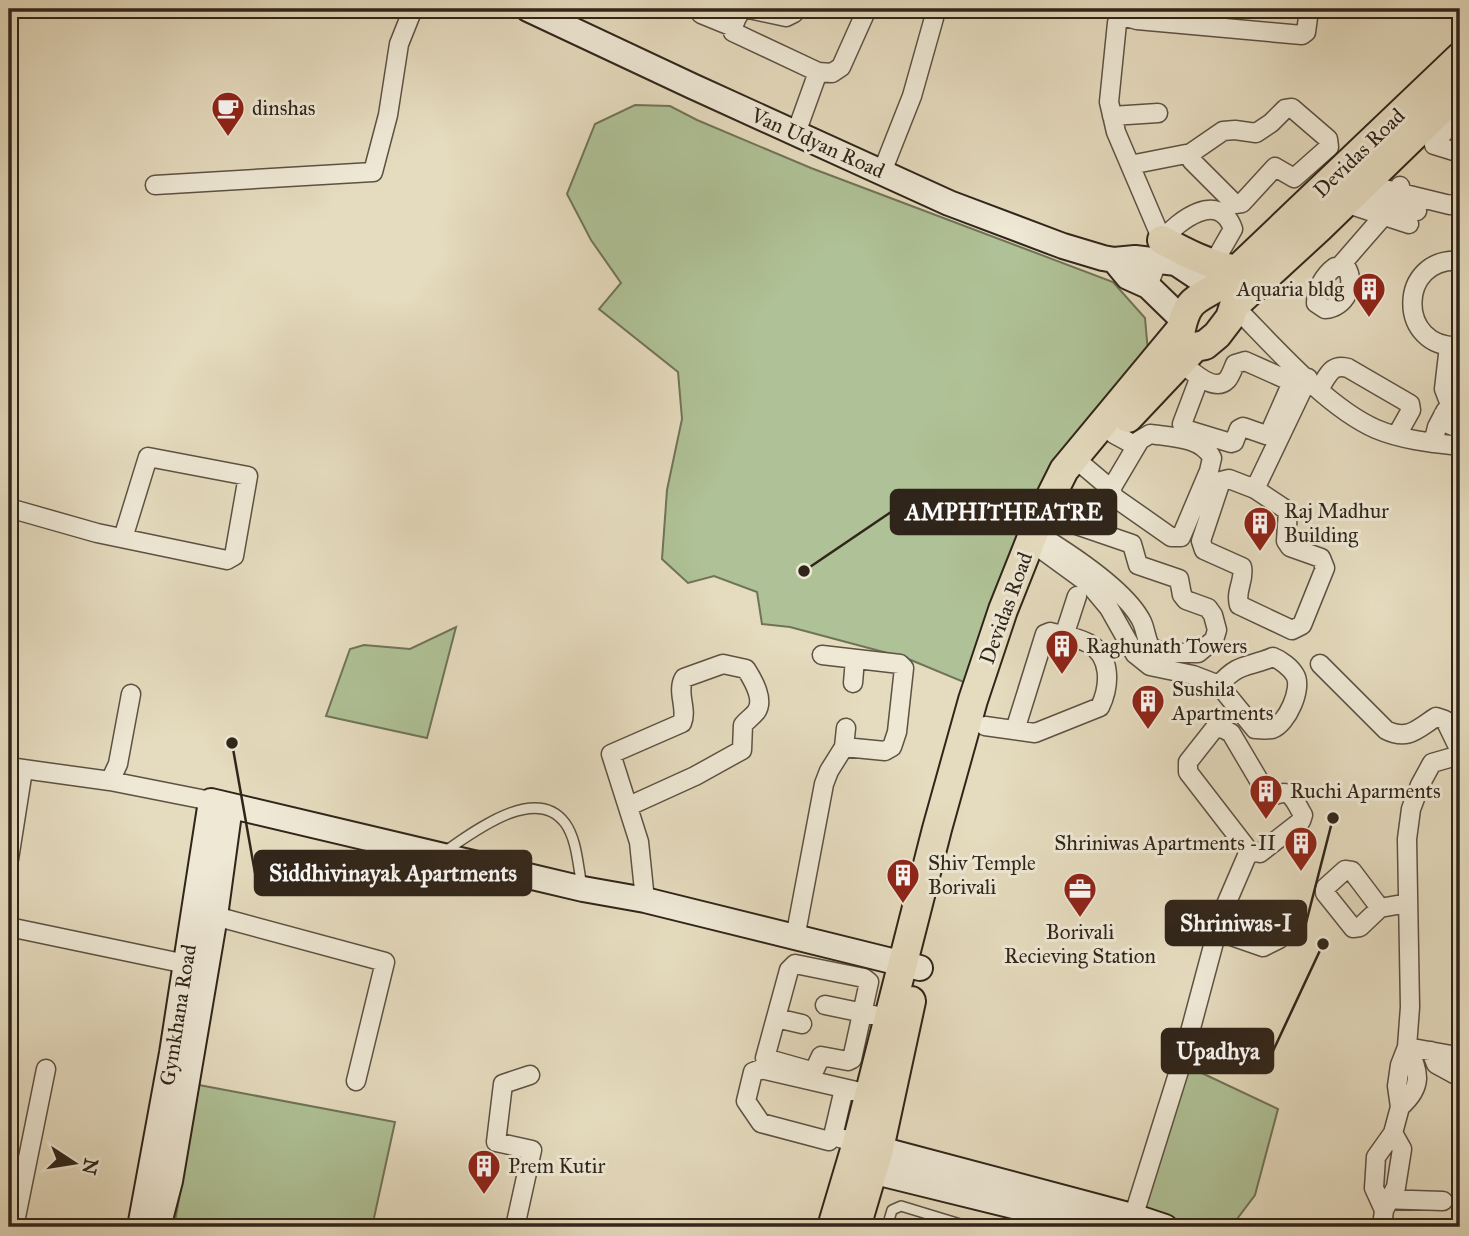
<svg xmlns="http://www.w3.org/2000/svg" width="1469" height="1236" viewBox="0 0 1469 1236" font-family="'IM FELL Great Primer',serif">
	<rect width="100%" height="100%" fill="#e5dbbe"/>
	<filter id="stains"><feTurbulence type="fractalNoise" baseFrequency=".00286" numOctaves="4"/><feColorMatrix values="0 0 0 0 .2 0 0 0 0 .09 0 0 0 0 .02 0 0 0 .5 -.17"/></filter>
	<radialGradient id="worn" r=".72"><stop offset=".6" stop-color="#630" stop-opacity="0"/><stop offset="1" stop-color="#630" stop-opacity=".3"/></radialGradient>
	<path fill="#afc196" stroke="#707358" stroke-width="2" d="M635 105 670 106 697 120 811 168 1113 282 1145 318 1148 352 1047 477 966 683 906 658 790 627 762 624 757 592 714 576 688 583 662 559 667 490 682 419 678 372 599 309 621 283 591 240 567 194 595 124Z
		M456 627 427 738 326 716 350 649 364 645 410 649Z
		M1189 1067 1278 1109 1255 1195 1231 1227H1210L1143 1211Z
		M199 1085 395 1122 372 1227H174Z"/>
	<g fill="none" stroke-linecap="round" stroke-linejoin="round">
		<defs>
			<path id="lane" d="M444 852C471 834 535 783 565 823 577 839 578 867 582 886
				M887 1227 892 1210 901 1206 970 1227"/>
			<path id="street" d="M744 9C738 13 733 24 733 32L818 72 832 73 841 67 867 9
				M749 9 786 17 794 13 795 9
				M1121 9 1117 23 1109 102 1116 132 1162 240 1158 260 1148 286
				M701 14 733 27
				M1119 15 1137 20 1302 35 1306 32 1309 10 1307 9
				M1112 116 1158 113
				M1434 125 1444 132 1460 121
				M1444 132 1434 145 1460 153
				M796 133 818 72
				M1130 165 1191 153 1223 131 1235 130 1256 133 1271 123 1285 109 1292 108 1328 139 1329 147 1294 178 1275 167 1242 203 1235 204 1192 161 1191 153
				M882 172 912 96 934 18
				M1364 184 1450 205 1457 203
				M155 185 373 172 388 115 399 44 413 9
				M1354 194 1417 211
				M1345 203 1409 224
				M1162 240C1178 221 1219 189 1233 229L1209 271
				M1460 261C1397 256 1396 350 1460 346
				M1340 266 1393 205 1400 186
				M1335 267H1346C1357 284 1345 308 1325 309L1316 303C1316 289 1324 275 1335 267Z
				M1234 306C1273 345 1326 407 1376 429 1402 440 1433 443 1460 446
				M1449 346 1444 389 1449 402 1460 409
				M1181 362C1190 370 1214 393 1227 380 1230 377 1233 369 1235 364L1245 361 1292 382 1270 432 1266 435 1243 427 1239 429 1234 442 1231 443 1185 429 1182 424 1199 379
				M1319 389C1328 376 1331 363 1348 368L1410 404 1411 410 1397 435
				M1443 415 1448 424 1460 429
				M1114 434 1136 446
				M1433 443 1437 427 1446 410
				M1085 467 1111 489 1114 497 1171 537H1181L1209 471 1212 458C1202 437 1170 437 1150 434L1140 440 1111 489
				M1255 489 1288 511 1286 541 1290 547 1321 558 1325 568 1302 625 1292 630 1239 605C1235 591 1245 580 1242 567L1204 550 1201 541 1221 481 1229 479 1255 489 1308 378
				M9 508 97 533 227 560 234 556 248 476 148 457 123 538
				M1049 541C1076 558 1128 593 1142 622 1146 631 1146 640 1151 648L1166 653H1198L1214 640 1217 630 1213 615 1208 608 1186 600 1182 595 1179 579 1138 565 1132 544 1059 519
				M1045 552 1089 584 1109 608 1135 654 1150 666 1193 675 1219 685 1255 729C1260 729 1268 730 1272 729 1287 724 1303 688 1295 675 1291 668 1281 660 1273 657 1247 668 1239 662 1219 685
				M1064 636 1077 596
				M1320 664 1386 730C1408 741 1417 729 1436 717L1445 720 1460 751
				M853 683 855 659
				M985 726 1035 733 1100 707C1110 686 1112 656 1088 643 1077 637 1062 635 1050 632L1045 634 1015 730
				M844 747 846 728
				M9 767 110 781 211 801
				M110 781 118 764 131 694
				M629 806 695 776 742 750 743 725C747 720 752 717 756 712 765 700 753 680 746 669L723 664 684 678C676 692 688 709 682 723L611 754 639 842 645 900
				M9 859 23 770
				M1380 908 1352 871 1345 870 1325 888V893L1353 928 1360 927 1380 908 1408 903
				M215 916 385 962 356 1081
				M9 927 186 964
				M1217 931 1263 947 1279 939 1290 929
				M795 938 824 784 829 771 844 747 885 751 892 747 897 732 904 668 900 664 822 655
				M795 964 864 978 869 982 852 1059 848 1061 821 1056 815 1069 811 1071 765 1058 789 970Z
				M825 1005 888 1018
				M776 1018 802 1024
				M1407 1047 1457 1056
				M1431 1051 1436 1064 1458 1076
				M1400 1107C1423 1087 1420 1072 1407 1047
				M833 1136 844 1089
				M857 1143 833 1136 829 1141 761 1123 746 1101 753 1072 761 1069 869 1094
				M1380 1199 1443 1201
				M1384 1210 1374 1188 1376 1157 1393 1133
				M14 1227 46 1069
				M515 1227 532 1150 496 1142 503 1084 530 1075
				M1130 1227 1183 1058 1221 916 1249 851 1188 772V762L1214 729 1222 728 1231 733 1267 794C1275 797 1277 793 1284 793 1293 793 1299 809 1303 815L1301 821 1260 853 1249 851
				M1382 1227 1384 1210 1396 1187 1402 1149 1393 1133 1400 1107 1397 1086 1400 1065 1407 1047 1410 1007 1407 839 1411 809 1420 785 1432 763 1460 755"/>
			<path id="secondary" d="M528 9 692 86 949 203 1063 246 1103 258 1114 260 1135 258 1176 263 1215 289
				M1114 260 1128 277 1148 286 1183 320
				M861 1144 1132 1216 1165 1227
				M855 1167 1099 1227
				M140 1227 172 1053 211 801 583 889 645 900 920 968
				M158 1227 170 1181 215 916 230 806"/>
			<path id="primary" d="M1162 240C1186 253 1209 265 1237 270
				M1128 418 1195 347 1205 345 1217 335 1230 318 1234 306 1319 228 1460 91
				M832 1227 857 1143 937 829 973 700 1003 610 1038 522 1064 470 1181 329C1188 296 1199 300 1223 283L1460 57
				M856 1227 879 1149 911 1001"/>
		</defs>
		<use href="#lane" stroke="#5d5243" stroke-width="12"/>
		<use href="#street" stroke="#5d5243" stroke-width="21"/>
		<use href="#secondary" stroke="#30251a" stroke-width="28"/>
		<use href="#primary" stroke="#30251a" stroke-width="32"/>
		<use href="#lane" stroke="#eee8d5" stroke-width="9"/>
		<use href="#street" stroke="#eee8d5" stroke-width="18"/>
		<use href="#secondary" stroke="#eee8d5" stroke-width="24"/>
		<use href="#primary" stroke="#e5dbbe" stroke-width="28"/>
	</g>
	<defs>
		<symbol id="cafe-pin" viewBox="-11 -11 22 30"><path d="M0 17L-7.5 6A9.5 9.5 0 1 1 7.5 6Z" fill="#8f2418" stroke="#eee8d5"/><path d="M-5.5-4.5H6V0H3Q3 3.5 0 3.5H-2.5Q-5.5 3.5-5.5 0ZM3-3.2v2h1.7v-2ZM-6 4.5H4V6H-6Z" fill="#fff"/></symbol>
		<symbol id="building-pin" viewBox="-11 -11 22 30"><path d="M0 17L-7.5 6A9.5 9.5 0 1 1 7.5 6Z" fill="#8f2418" stroke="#eee8d5"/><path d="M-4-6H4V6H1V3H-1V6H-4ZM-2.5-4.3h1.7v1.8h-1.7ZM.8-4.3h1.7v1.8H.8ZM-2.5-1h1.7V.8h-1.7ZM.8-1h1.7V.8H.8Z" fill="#fff"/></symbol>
		<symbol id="office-pin" viewBox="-11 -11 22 30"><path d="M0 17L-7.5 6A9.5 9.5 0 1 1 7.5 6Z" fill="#8f2418" stroke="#eee8d5"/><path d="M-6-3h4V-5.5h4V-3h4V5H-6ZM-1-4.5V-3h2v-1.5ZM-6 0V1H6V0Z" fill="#fff"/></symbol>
	</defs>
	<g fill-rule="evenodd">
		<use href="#cafe-pin" x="209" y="89" width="38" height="52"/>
		<use href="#building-pin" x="1350" y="270" width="38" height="52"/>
		<use href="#building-pin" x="1241" y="504" width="38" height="52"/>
		<use href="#building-pin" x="1043" y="627" width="38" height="52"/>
		<use href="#building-pin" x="1129" y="682" width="38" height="52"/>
		<use href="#building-pin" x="1247" y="772" width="38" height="52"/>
		<use href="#building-pin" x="1282" y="824" width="38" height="52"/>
		<use href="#building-pin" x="884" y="856" width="38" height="52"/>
		<use href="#office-pin" x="1061" y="870" width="38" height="52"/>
		<use href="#building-pin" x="465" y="1147" width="38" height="52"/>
	</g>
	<g text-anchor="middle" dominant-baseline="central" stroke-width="6" stroke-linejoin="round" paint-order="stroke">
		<g font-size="21" fill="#30251a" stroke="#eee8d5" text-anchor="start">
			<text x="252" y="108">dinshas</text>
			<text x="1344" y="289" text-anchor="end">Aquaria bldg</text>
			<text x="1284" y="511">Raj Madhur<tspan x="1284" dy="24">Building</tspan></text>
			<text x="1086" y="646">Raghunath Towers</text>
			<text x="1172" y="689">Sushila<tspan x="1172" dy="24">Apartments</tspan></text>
			<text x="1290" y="791">Ruchi Aparments</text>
			<text x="1276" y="843" text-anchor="end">Shriniwas Apartments -II</text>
			<text x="928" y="863">Shiv Temple<tspan x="928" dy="24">Borivali</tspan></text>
			<text x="1080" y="932" text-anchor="middle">Borivali<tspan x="1080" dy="24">Recieving Station</tspan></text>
			<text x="508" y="1166">Prem Kutir</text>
		</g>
		<g font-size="21" fill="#30251a" stroke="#eee8d5">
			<text transform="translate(818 143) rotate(24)">Van Udyan Road</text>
			<text transform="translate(1359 153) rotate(-44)">Devidas Road</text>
			<text transform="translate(1006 608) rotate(-70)">Devidas Road</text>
			<text transform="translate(178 1015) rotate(-81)">Gymkhana Road</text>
		</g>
	</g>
	<path fill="none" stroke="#30251a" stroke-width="2.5" d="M804 571L891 512M232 743L255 873M1333 818L1306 923M1323 944L1273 1051"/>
	<g fill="#30251a" stroke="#eee8d5" stroke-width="2.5">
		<circle cx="804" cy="571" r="7"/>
		<circle cx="232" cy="743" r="7"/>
		<circle cx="1333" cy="818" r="7"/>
		<circle cx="1323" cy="944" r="7"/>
	</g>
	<g fill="#30251a" stroke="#30251a" stroke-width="2.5">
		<rect x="891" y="490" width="225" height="44" rx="7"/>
		<rect x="255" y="851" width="276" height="44" rx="7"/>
		<rect x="1166" y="901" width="140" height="44" rx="7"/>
		<rect x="1162" y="1029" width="111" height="44" rx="7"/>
	</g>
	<g font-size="23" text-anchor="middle" font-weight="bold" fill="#fff">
		<text x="1004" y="520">AMPHITHEATRE</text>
		<text x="393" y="881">Siddhivinayak Apartments</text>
		<text x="1236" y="931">Shriniwas-I</text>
		<text x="1218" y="1059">Upadhya</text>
	</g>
	<rect width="1469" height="1236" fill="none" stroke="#e5dbbe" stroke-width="35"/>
	<rect x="10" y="10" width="1448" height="1215" fill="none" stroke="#30251a" stroke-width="3.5"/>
	<rect x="18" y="18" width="1434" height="1201" fill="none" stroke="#30251a" stroke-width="2"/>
	<g transform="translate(74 1163) rotate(102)" stroke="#eee8d5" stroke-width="5" paint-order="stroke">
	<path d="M0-5L12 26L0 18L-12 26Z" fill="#30251a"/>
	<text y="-10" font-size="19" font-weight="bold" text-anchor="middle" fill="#30251a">N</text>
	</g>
	<rect width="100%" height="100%" filter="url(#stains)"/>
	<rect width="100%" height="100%" fill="url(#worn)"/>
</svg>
